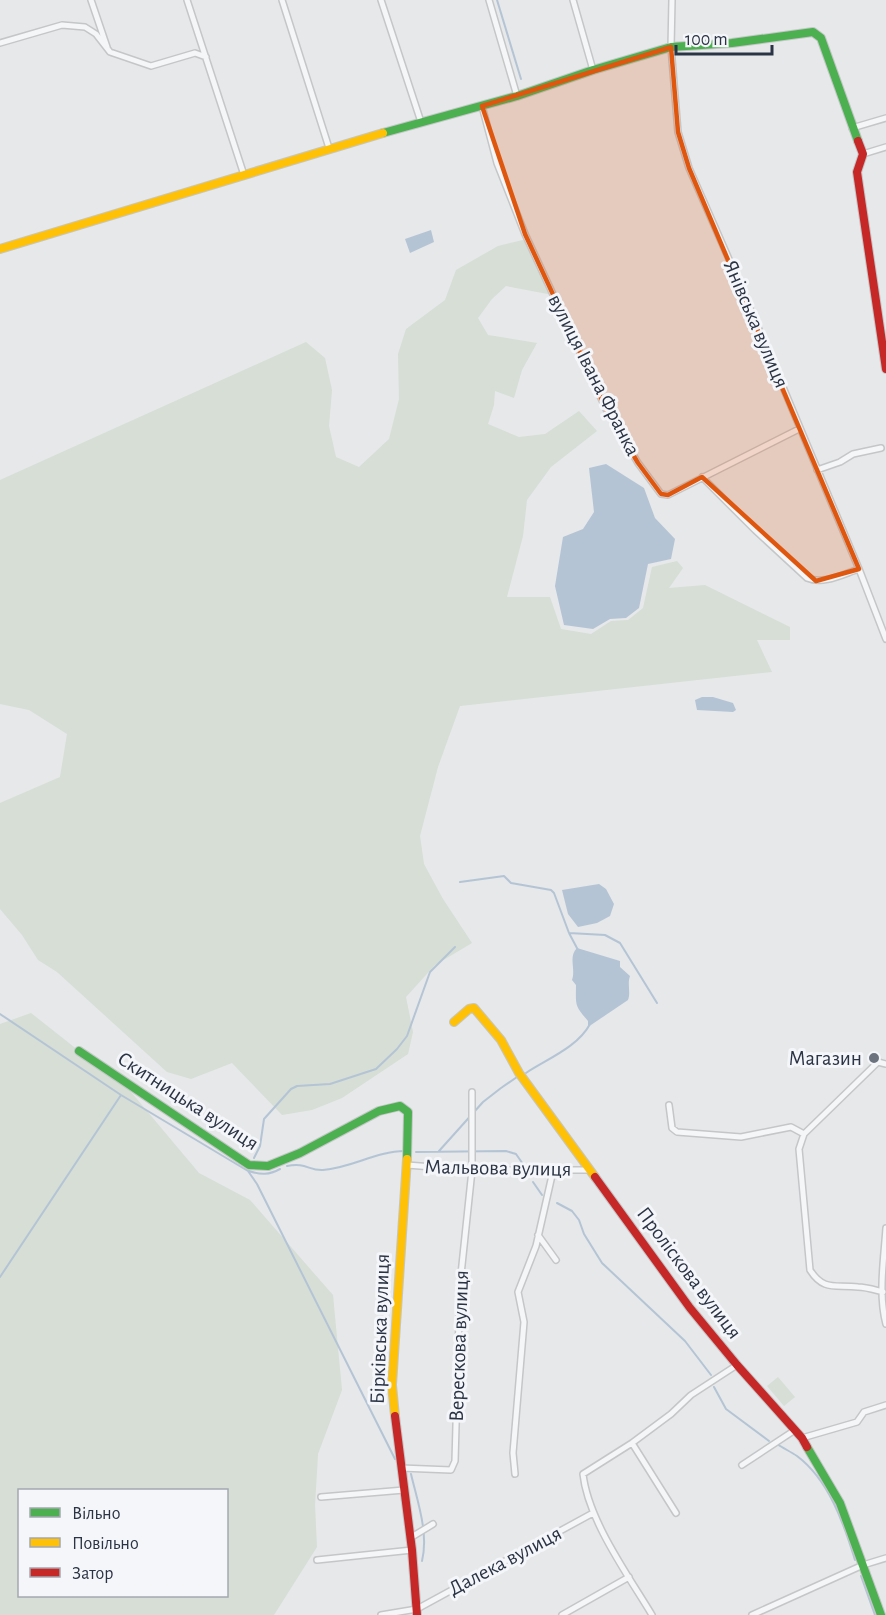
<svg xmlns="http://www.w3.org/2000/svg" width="886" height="1615" viewBox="0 0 886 1615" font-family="'Alegreya Sans',sans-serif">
	<rect width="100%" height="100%" fill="#e6e8ea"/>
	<path fill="#d6ded6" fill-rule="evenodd" d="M523 240 540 262 553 295 506 286 492 299 478 318 488 335 537 343 522 370 514 398 495 391 494 405 488 424 519 437 545 434 579 411 597 431 551 467 527 500 523 536 507 597H550L561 629 591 634 611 621 628 620 643 608 652 567 677 561 683 568 669 588 705 585 790 627V640H757L772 672 460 706 438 767 420 836 424 864 443 899 472 943 435 965 406 997 413 1032 408 1054 342 1098 312 1110 282 1115 232 1063 191 1079 167 1072 57 972 38 960 22 935 0 909V803L60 777 67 734 29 710 0 704V480L306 342 325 358 332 390 329 426 336 457 359 467 389 439 399 399 398 354 406 329 445 300 456 270 498 246Z
		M31 1013 131 1092 199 1173 250 1200 333 1295 342 1390 318 1454 315 1505 317 1547 274 1615H0V1024ZM20 1490H226V1596H20Z
		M778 1377 795 1397 784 1406 767 1386Z"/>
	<path fill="#b4c4d5" d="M431 230 434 242 410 253 405 239Z
		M606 464 644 488 655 518 675 539 671 559 648 564 639 608 626 618 610 619 593 629 564 625 555 586 563 537 583 529 594 512 589 468Z
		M702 697H713L733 703 736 710 733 712 697 710 695 700Z
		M599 884 606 889 614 904 610 916 597 923 578 927 568 914 562 890Z
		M577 948 620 961V967L630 976C627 984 631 993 628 1000L588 1027V1021C574 1005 576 1005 576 985L572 980C576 969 568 957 577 948Z"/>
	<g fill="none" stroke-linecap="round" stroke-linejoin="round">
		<path stroke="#b4c4d5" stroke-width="2" d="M497 0 521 79
			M460 882 504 876 511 883 551 890 554 893 569 933 578 950
			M569 933 605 935 620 943 657 1003
			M0 1014 121 1095 248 1171 257 1184 395 1459
			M526 1073C547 1059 578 1047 590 1024
			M439 1151 483 1102 501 1088 517 1077
			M416 1152 506 1151 516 1154 525 1167
			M254 1158 260 1146 264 1119 291 1089 297 1086 330 1084 376 1069 397 1049 407 1036 430 972 455 947
			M287 1166C306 1162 309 1171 323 1170 352 1168 376 1151 405 1151
			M249 1171C261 1175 269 1175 280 1169
			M533 1182 542 1195
			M557 1203 572 1211 579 1220 584 1234 602 1263 685 1341 711 1375
			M0 1277 121 1095
			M714 1387 726 1409 769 1441
			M777 1444C783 1448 791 1452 797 1456 829 1480 844 1524 855 1560
			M411 1474C417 1500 429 1533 422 1561
			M861 1576 875 1615"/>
		<defs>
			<path id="street" d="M91 0 107 47
				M187 0 244 175
				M282 0 329 148
				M381 0 421 122
				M489 0 517 96
				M573 0 593 70
				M672 0 671 47 678 132 689 168 742 289 859 569 886 639
				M0 43 62 25 85 27 96 34 110 52 151 66 195 53 206 57
				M482 106 497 163 525 234 607 411 638 463 661 494 668 495 799 429
				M852 128 886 118
				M863 154 886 147
				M817 470 840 462 853 454 881 448
				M702 477 755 530 807 578C824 585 843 574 859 569
				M669 1105 672 1128 677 1132 741 1137 791 1127 804 1134 878 1062 886 1064
				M804 1134 799 1149 810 1270C824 1292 836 1284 858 1287 866 1287 875 1290 883 1292
				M407 1165 472 1170H588
				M886 1228C884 1259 878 1294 886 1324
				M538 1235 556 1260
				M802 1438 857 1422 864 1412 886 1405
				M632 1443 676 1513
				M742 1465 795 1430
				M401 1468 451 1470 455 1461 460 1284 472 1170V1092
				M515 1474 513 1453 524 1322 518 1292 536 1246 553 1171
				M321 1497 404 1490
				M410 1538 433 1524
				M317 1560 412 1550
				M381 1615 417 1609 593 1513
				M562 1615 629 1577
				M652 1615C628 1575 588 1520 583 1474L632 1443 671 1414 691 1395 737 1365
				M752 1615 863 1565 886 1558"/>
			<path id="fast" d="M383 133 517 96 593 70 671 47 732 43 813 32 821 38 858 141
				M79 1051 249 1165 268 1166 300 1153 379 1111 400 1106 408 1112 407 1159
				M807 1447 840 1503 881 1615"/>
			<path id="slow" d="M0 249 383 133
				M454 1022 469 1009 474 1008 501 1040 519 1073 595 1177
				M395 1416 392 1385 407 1159"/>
			<path id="jam" d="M858 141 863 154 857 172 886 369
				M595 1177 690 1308 737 1365 802 1438 807 1447
				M395 1416 412 1550 417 1615"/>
		</defs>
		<use href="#street" stroke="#c4c6c8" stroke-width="8"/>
		<use href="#fast" stroke="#c4c6c8" stroke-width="10"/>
		<use href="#slow" stroke="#c4c6c8" stroke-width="10"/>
		<use href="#jam" stroke="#c4c6c8" stroke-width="10"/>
		<use href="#street" stroke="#f5f6f7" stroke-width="5"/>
		<use href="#fast" stroke="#4caf50" stroke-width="8"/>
		<use href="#slow" stroke="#ffc107" stroke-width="8"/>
		<use href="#jam" stroke="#c62828" stroke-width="8"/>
	</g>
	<path fill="#df570f" fill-opacity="0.2" stroke="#df570f" stroke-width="4.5" stroke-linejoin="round" d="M671 47 678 132 689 168 859 569 816 581 702 477 668 495 661 494 638 463 607 411 525 234 482 106Z"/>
	<circle fill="#6c737f" stroke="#f4f6f9" stroke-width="2" cx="874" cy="1058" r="6"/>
	<g text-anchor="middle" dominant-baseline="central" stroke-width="6" stroke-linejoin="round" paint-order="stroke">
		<g font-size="21" fill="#2b3445" stroke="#f4f6f9">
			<text transform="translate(756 324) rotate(67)">Янівська вулиця</text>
			<text transform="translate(594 375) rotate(63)">вулиця Івана Франка</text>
			<text transform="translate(188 1101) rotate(33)">Скитницька вулиця</text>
			<text transform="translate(498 1168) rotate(1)">Мальвова вулиця</text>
			<text transform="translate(689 1273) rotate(53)">Проліскова вулиця</text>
			<text transform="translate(380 1329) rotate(-88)">Бірківська вулиця</text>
			<text transform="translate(459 1346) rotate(-88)">Верескова вулиця</text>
			<text transform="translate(505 1561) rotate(-28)">Далека вулиця</text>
		</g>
		<g font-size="21" fill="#2b3445" stroke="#f4f6f9" text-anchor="end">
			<text x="862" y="1058">Магазин</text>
		</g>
	</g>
	<rect x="18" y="1489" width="210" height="108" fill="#f4f6f9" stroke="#a4a8b1" stroke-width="1.5"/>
	<rect x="30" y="1508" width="30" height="9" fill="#4caf50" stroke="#a4a8b1" stroke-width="1.5"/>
	<text x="72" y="1519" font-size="18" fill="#2b3445">Вільно</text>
	<rect x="30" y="1538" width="30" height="9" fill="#ffc107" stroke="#a4a8b1" stroke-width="1.5"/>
	<text x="72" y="1549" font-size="18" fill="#2b3445">Повільно</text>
	<rect x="30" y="1568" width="30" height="9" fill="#c62828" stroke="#a4a8b1" stroke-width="1.5"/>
	<text x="72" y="1579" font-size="18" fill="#2b3445">Затор</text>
	<path d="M676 45v9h96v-9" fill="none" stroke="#2b3445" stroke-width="3"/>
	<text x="685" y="45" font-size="18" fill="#2b3445" stroke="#f4f6f9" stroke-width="4.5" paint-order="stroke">100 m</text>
</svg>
